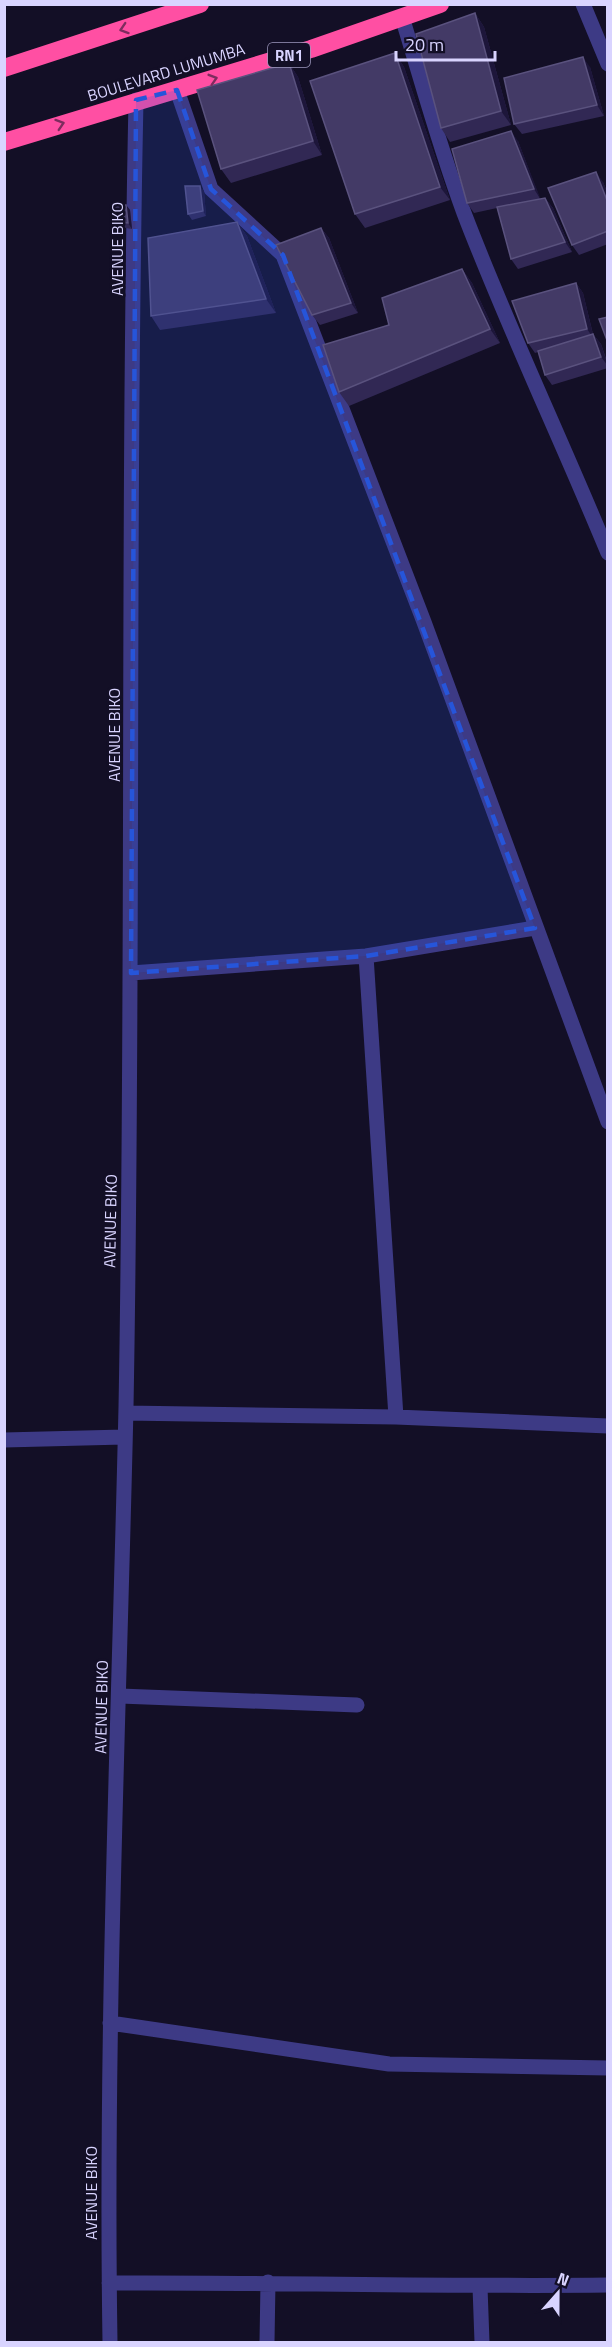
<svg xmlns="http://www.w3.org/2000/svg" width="612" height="2347" viewBox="0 0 612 2347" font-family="'Titillium Web',sans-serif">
	<rect width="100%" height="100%" fill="#130f26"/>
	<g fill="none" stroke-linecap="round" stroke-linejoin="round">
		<path stroke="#3d3a85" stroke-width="15" d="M583 4 608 64
			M402 17C422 82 440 149 464 213 508 328 561 439 608 553
			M177 90 211 189 283 255 424 622 608 1122
			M366 956 396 1417
			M131 973 366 956 535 928
			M126 1413 396 1417 608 1426
			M4 1440 124 1437
			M120 1696 357 1705
			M110 2023 389 2064 608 2068
			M109 2283C275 2282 441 2287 608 2285
			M480 2287 482 2342
			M110 2342C105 2031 119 1719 126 1407 134 972 127 536 136 100
			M267 2342 268 2282"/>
		<path stroke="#ff4fa3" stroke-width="18" d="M4 68 200 4
			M4 142 311 49 440 4"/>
	</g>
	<path fill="#312854" d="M475 13 484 27 511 125 450 142 441 128Z
		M395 53 404 67 450 200 365 228 355 214Z
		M289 63 298 77 322 155 231 183 221 169Z
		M590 67 604 116 522 134 514 124Z
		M518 141 540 199 545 198 553 208 572 252 518 269 511 259 497 208 474 213 467 203Z
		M603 182 608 194V244L579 255 572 245Z
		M204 191 206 216 192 220 188 214Z
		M126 205 130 210 132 229 119 227 115 222Z
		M237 222 247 236 276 313 160 330 151 316Z
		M321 228 329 238 358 313 320 325 312 315Z
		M462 269 472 283 500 343 349 406 339 392 389 325Z
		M576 283 583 293 593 334 601 344 608 364V368L552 385 545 375 538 352 535 353 528 343Z"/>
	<path fill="#1d163a" d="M475 13 484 27 511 125 501 111Z
		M395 53 404 67 450 200 440 187Z
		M583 57 590 67 604 116 597 105Z
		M289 63 298 77 322 155 313 141Z
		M511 131 518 141 541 200 534 189Z
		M596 172 603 182 608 194V203Z
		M200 186 204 191 206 216 203 211Z
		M545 198 553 208 572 252 565 242Z
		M126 205 130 210 132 229 128 223Z
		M237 222 247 236 276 313 266 299Z
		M321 228 329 238 358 313 351 303Z
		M462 269 472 283 500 343 490 329Z
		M576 283 583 293 594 339 587 329Z
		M593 334 601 344 608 366 601 357Z"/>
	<path fill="#433a66" stroke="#5a527e" stroke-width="1.5" d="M475 13 501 111 441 128 416 34Z
		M395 53 440 187 355 214 310 81Z
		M583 57 597 105 514 124 504 78Z
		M289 63 313 141 221 169 197 90Z
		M511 131 534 189 467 203 452 149Z
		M596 172 608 203V231L572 245 548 188Z
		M185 186H200L203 211 188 214Z
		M545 198 565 242 511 259 497 207Z
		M126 205 128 223 115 222 112 206Z
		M237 222 266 299 151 316 148 238Z
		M321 228 351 303 312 315 276 245Z
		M462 269 490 329 339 392 323 345 389 325 382 298Z
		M576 283 587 329 528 343 512 301Z
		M608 317V343L599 319Z
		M593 334 601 357 545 375 538 351Z"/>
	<defs><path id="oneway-chevron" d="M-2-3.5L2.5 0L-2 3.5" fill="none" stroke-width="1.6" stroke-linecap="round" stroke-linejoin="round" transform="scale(1.5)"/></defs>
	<g stroke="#7d2c5e">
		<use href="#oneway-chevron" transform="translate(124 29) rotate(162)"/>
		<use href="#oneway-chevron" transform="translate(213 79) rotate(-17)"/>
		<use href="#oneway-chevron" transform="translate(60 124) rotate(-18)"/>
	</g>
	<path fill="#2655da" fill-opacity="0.2" stroke="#2655da" stroke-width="4.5" stroke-dasharray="12 8" stroke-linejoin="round" d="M177 90 211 189 283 255 535 928 366 956 131 973 136 100Z"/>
	<g text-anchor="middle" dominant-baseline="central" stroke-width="5" stroke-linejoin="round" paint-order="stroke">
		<rect fill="#130f26" stroke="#9e99be" stroke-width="1.5" x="268" y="43" width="42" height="24" rx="4.5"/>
		<g font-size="15" font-weight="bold" fill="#d9d4ff">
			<text x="289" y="55">RN1</text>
		</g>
		<g font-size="16" fill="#d9d4ff" stroke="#130f26">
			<text transform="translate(166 72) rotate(-17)">BOULEVARD LUMUMBA</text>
			<text transform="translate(117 249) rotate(-90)">AVENUE BIKO</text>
			<text transform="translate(114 735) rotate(-90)">AVENUE BIKO</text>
			<text transform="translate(110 1221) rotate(-89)">AVENUE BIKO</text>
			<text transform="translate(101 1707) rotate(-89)">AVENUE BIKO</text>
			<text transform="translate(91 2193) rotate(-90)">AVENUE BIKO</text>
		</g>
	</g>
	<rect width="612" height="2347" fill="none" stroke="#d9d4ff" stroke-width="12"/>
	<g transform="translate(558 2293) rotate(21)" stroke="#130f26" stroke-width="4.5" paint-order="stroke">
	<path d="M0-4.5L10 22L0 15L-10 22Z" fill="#d9d4ff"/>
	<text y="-9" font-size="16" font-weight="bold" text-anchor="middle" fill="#d9d4ff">N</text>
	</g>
	<path d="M396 51v9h99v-9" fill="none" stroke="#d9d4ff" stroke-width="3"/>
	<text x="405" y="51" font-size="18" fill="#d9d4ff" stroke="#130f26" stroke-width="4.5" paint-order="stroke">20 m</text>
</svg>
